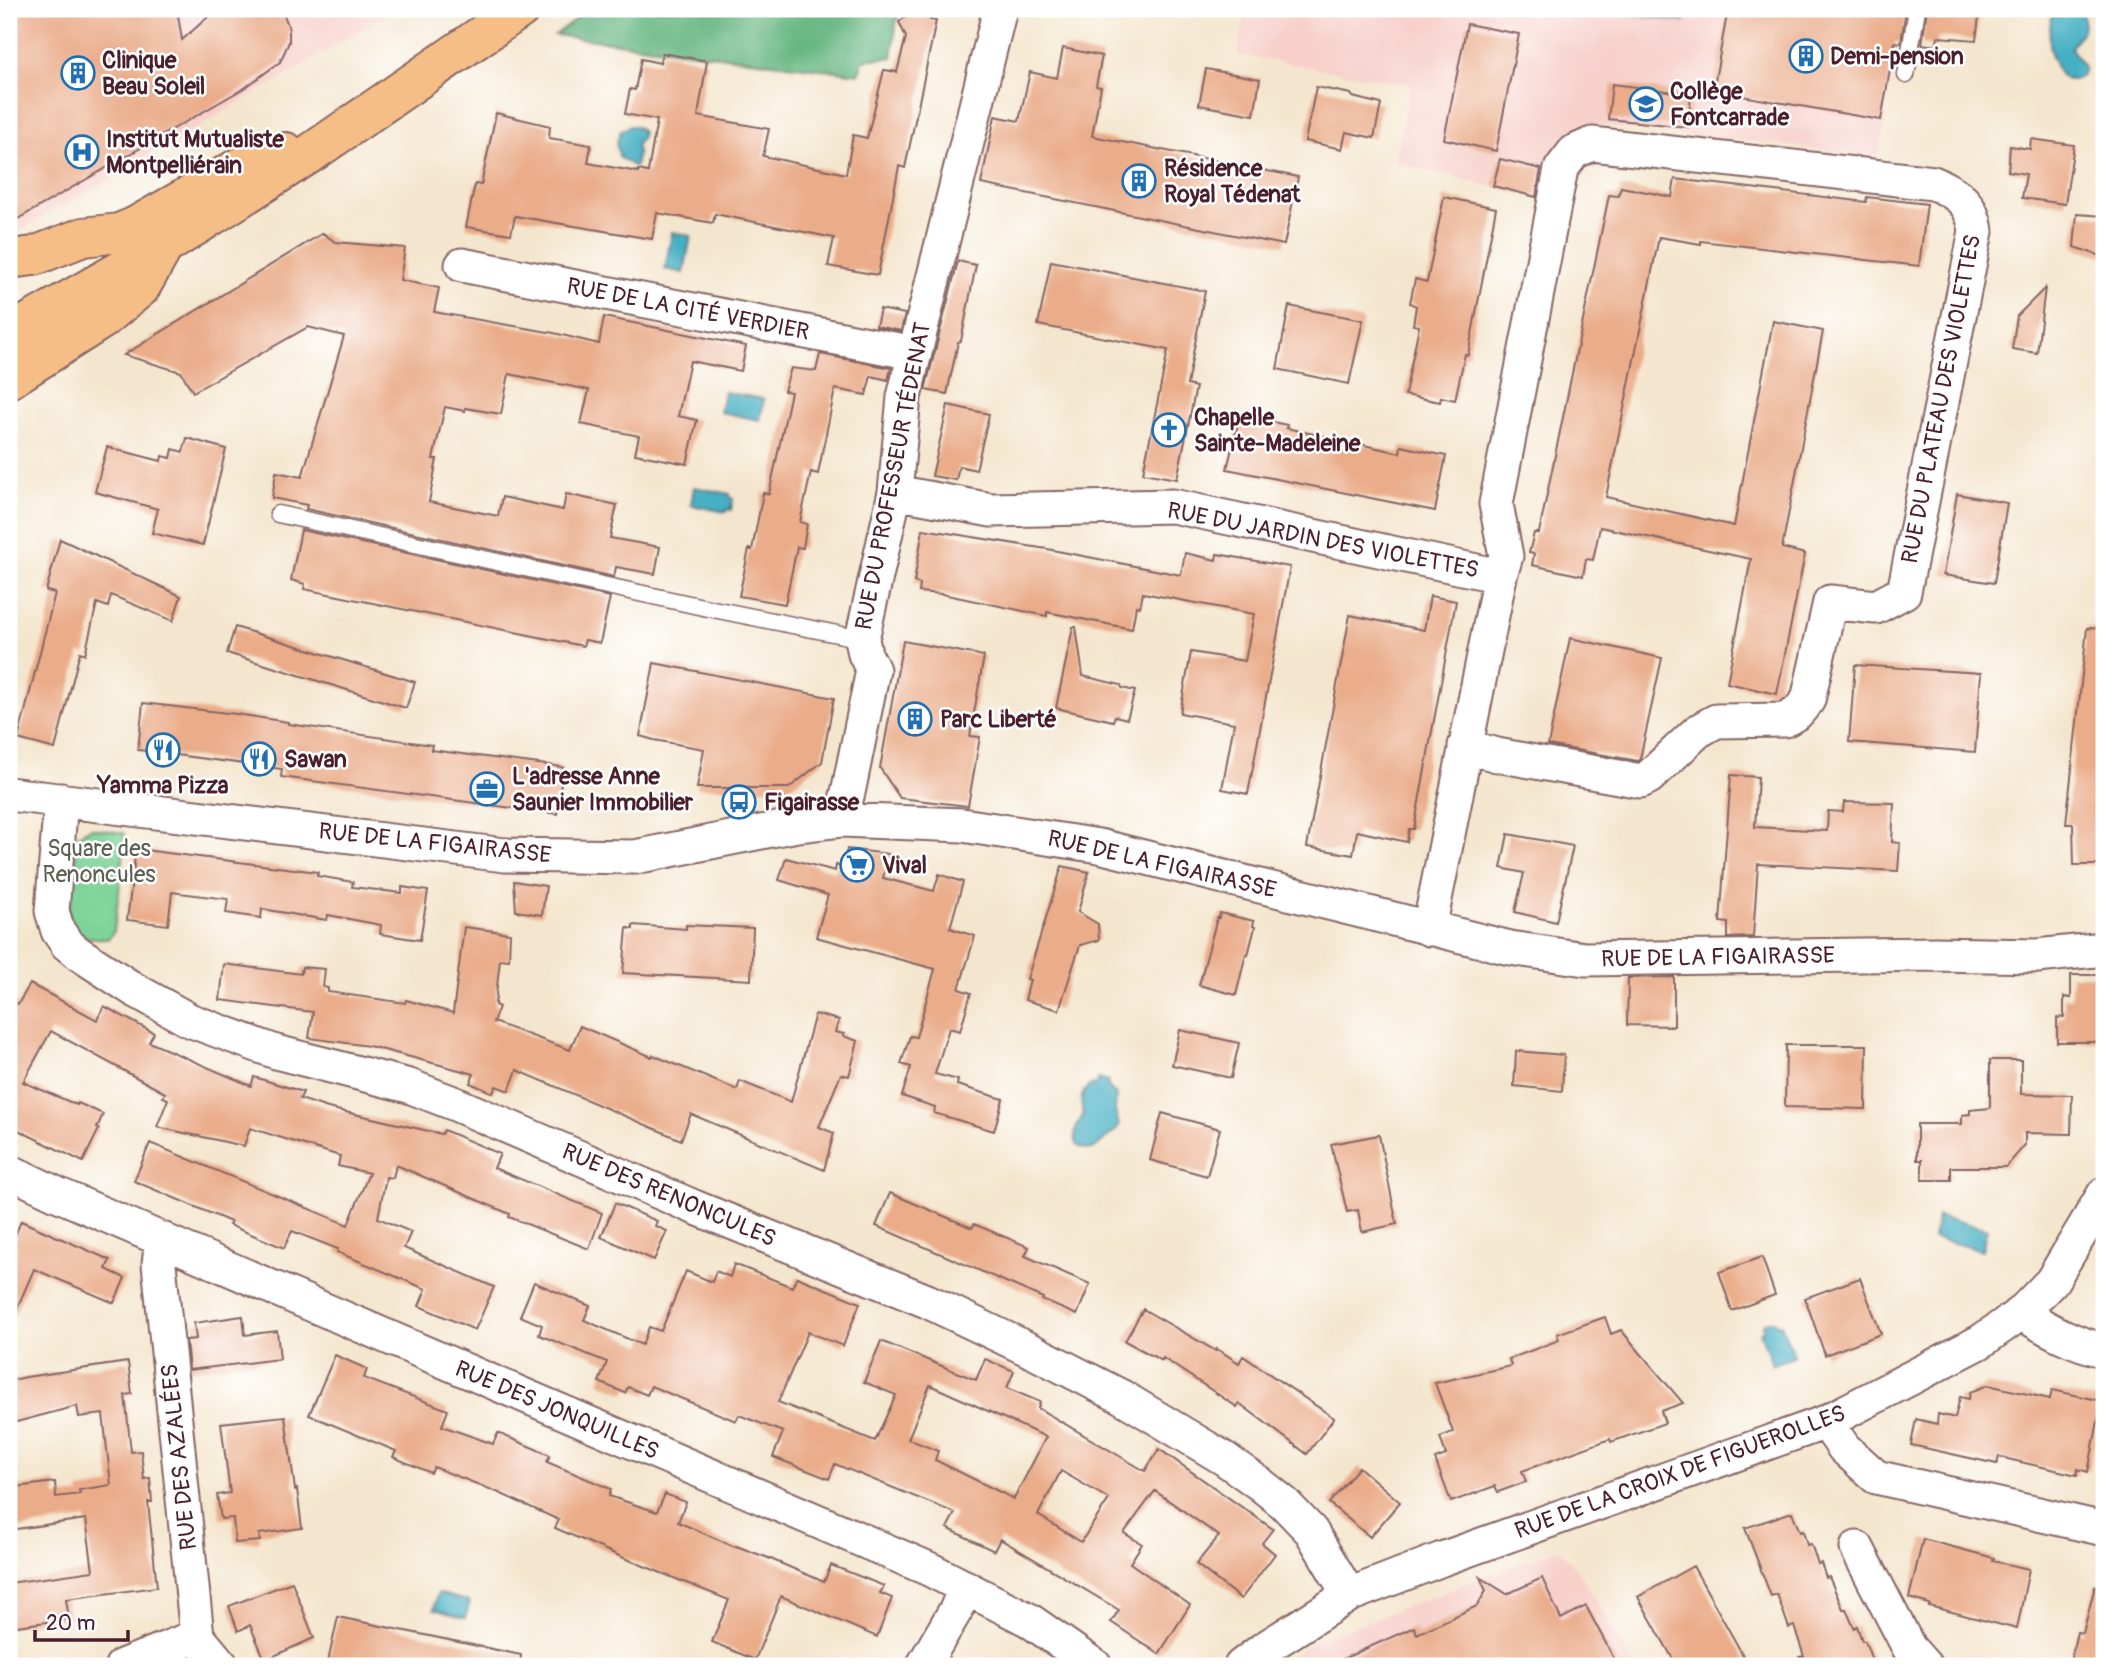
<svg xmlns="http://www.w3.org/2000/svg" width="2113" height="1675" viewBox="0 0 2113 1675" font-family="Pangolin,sans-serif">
	<rect width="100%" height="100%" fill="#fff"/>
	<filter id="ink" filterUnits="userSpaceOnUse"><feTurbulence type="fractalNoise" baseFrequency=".0143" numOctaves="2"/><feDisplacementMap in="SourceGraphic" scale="14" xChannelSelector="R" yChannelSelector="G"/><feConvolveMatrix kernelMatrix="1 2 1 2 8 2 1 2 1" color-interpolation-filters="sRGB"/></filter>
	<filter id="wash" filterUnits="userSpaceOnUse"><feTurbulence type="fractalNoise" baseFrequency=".00686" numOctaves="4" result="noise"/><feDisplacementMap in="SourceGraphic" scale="28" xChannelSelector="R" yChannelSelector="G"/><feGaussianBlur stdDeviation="1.57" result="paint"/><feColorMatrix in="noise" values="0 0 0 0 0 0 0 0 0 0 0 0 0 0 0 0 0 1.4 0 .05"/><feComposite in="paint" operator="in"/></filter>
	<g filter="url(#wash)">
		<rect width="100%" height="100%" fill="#f4e6ce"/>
		<path fill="#f7d0ca" d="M9 9H394L302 66 9 237Z
			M1245 9H1901L1879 156 1597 125 1584 128 1564 140 1546 167 1538 198 1395 162 1410 84 1238 55Z
			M1559 1549 1576 1568 1635 1666H1279L1312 1642Z"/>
		<path fill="#7ed498" stroke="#647a62" stroke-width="2" d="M1598 9H1687L1685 22Z
			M91 828 124 833 125 842 114 931 108 939 84 937 72 922 69 911 78 835Z"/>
		<path fill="#66b680" stroke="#586a56" stroke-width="2" d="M590 9H898L892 57 863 60 859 74 555 35Z"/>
		<path fill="#45afc3" stroke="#486777" stroke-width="2" d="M2054 9H2081C2089 29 2080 32 2071 48L2084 67C2083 78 2075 82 2065 79 2047 64 2047 30 2054 9Z
			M631 126 639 128 642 132V137L636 146 638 152 635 167 620 158 616 144 621 130Z
			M672 232 691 236 684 273 665 269Z
			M724 392 764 399 760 420 720 412Z
			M694 487 730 494V497L733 499 731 510 727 509 726 512 691 505Z
			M1098 1079 1108 1082 1107 1085 1116 1095 1115 1111 1119 1125C1116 1132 1113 1132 1108 1137 1095 1146 1096 1154 1078 1146 1071 1133 1077 1127 1083 1115 1080 1099 1080 1086 1099 1083Z
			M1938 1216 1987 1229 1982 1250 1933 1238Z
			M1768 1321H1774L1778 1325 1781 1324 1794 1356 1772 1365 1760 1332 1763 1331V1324Z
			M438 1593 470 1602 465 1618 434 1609Z"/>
		<g id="blocks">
			<path fill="#eaac89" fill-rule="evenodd" d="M9 9H177L182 40 217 9H279L284 15 289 28V42L280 62 246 87 9 224Z
				M914 9H932L930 20 936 21 905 168 899 166 878 275 828 266 834 238 715 214 713 223 657 213 652 239 515 216 511 234 466 227 475 184 481 185 496 113 550 126 549 138 591 145 588 163 638 172V170L648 172 657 120 625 114 630 89 635 90 641 59 660 63 662 53 707 61 698 116 769 129 763 156 846 174 853 135 867 138 884 70 897 72 906 37 899 22Z
				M1728 9H1833L1862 14 1863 9H1906L1901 43 1895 42 1881 120 1713 91Z
				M1927 9H1980L1976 40 1938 37 1936 46 1922 44Z
				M1467 24 1519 34 1496 151 1444 139Z
				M1063 48 1102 56 1096 86 1101 87 1092 136 1298 177 1284 245 981 184 995 116 1019 121 1030 72 1057 78Z
				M1206 69 1260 79 1254 115 1199 105Z
				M1612 84 1691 94 1688 127 1608 119Z
				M1316 87 1351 94 1353 97 1381 104 1374 138 1346 132 1342 149 1305 141Z
				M2031 139 2074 145 2065 204 2022 198 2026 174 2008 171 2010 146 2030 149Z
				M1500 159 1541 169 1536 197 1493 186Z
				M1675 179 1866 202 1867 197 1927 204 1919 266 1701 241V244L1659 237 1606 497 1734 526 1773 321 1823 331 1782 548 1805 554 1777 694 1727 683 1751 559 1600 527 1593 560 1586 559 1583 576 1532 565 1534 554 1529 553 1534 533H1539L1609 195 1618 196 1621 187 1672 197Z
				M1444 197 1496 208 1468 355 1465 354 1455 400 1441 397 1440 402 1405 395 1419 326 1413 325 1416 306 1410 303 1415 279 1427 282Z
				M2077 214 2104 216V257L2074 247Z
				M323 233 335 242 405 248 400 280 439 288 434 312 554 333 599 344 604 317 746 346 741 371 690 361 678 416 697 420 687 464 635 454 639 436 581 424 589 390 509 374 501 414 465 408V411L445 407 433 459H437L429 502 498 516 502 497 563 510 566 494 617 505 610 538 660 547 655 574 616 567 614 577 306 509 307 505 272 498 276 472 302 477 344 336 308 327 193 392 181 372 124 355Z
				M958 261 976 265 961 341 958 342 947 394 925 390Z
				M1051 261 1205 291 1187 385 1196 387 1177 479 1143 473 1168 350 1038 325Z
				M2045 288 2037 353 2012 349 2017 316Z
				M1289 306 1363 320 1349 384 1277 369Z
				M880 309 905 314 901 331 876 326Z
				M820 354 891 368 888 380 871 376 866 395 835 389 818 474 811 472 806 495 800 522 807 524 803 548 797 547 785 604 739 596 749 549 752 550 763 493 769 494 791 392 784 391 791 368 816 371Z
				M948 405 989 414 976 470 959 466 956 480 932 476Z
				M1240 415 1287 425 1286 428 1400 453 1401 446 1446 456 1435 511 1227 469Z
				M187 438 226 449 203 545 152 533 158 509 95 492 107 447 161 461 162 456 171 458 173 449 183 452Z
				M1957 494 2007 503 1994 583 1943 575Z
				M923 529 1047 549 1181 575 1185 553 1216 560 1217 554 1290 567 1248 794 1222 789 1234 723 1180 713 1191 652 1245 661 1254 614 1143 593 1140 607 1136 606 1132 629 1047 612V616L942 594 919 592 920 584 914 582Z
				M301 530 610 597 600 643 585 640 583 646 304 589 305 584 291 580Z
				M60 539 181 596 173 621 111 595 108 607 97 603 85 654 80 652 55 749 18 739 55 593 46 591Z
				M1430 596 1456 601 1414 829H1409L1407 842 1357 831 1353 855 1307 847 1350 615 1424 630Z
				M235 627 415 682 406 708 227 653Z
				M1073 627H1076L1083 676 1121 685 1122 688 1135 691 1127 719 1115 716 1113 721 1056 708Z
				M2087 628 2104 629V865H2074L2073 824H2066Z
				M1570 638 1662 658 1640 759 1638 761 1548 745Z
				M903 641 984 656 970 736 980 737 968 806 900 798 880 768Z
				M654 663 834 698 822 762 789 788H697L704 749 654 740 640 736Z
				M1855 665 1981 673 1975 752 1849 742Z
				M143 703 236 714 288 722V724L432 745 431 750 563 767 557 814 281 777 282 769 138 750Z
				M1731 775 1758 777 1755 827 1827 831 1828 811 1843 812 1844 802 1894 803 1892 842 1900 843 1898 871 1758 864 1753 937 1728 938V923L1720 922Z
				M1508 834 1573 846 1556 922 1515 912 1524 873 1501 868Z
				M136 849 318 872 317 876 353 882 352 887 402 893V887L428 891 420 940 380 934 381 925 328 915 327 920 262 909 261 918 226 913 228 899 172 892 168 925 127 920Z
				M847 849 889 854 883 878 934 891 939 874 963 882 950 928 975 936 959 989 971 993 960 1031 949 1028 935 1074 958 1080 957 1085 1003 1099 994 1131 934 1113 935 1107 902 1096 911 1067 901 1064 910 1036 916 1037 935 969 816 937 828 895 779 880 786 858 835 871 836 865 843 867Z
				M1062 866 1089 872 1078 912 1098 924 1099 940 1080 945 1059 1010 1025 1000 1030 980 1027 979Z
				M514 881 546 886 542 915 516 911Z
				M1220 913 1254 921 1253 926 1255 927 1248 955 1246 954 1236 995 1199 985 1217 918H1219Z
				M633 925 686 929V925L753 928 751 980 623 973 627 928 633 929Z
				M464 927 510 933 509 960 500 959 495 1005 499 1007 493 1022 570 1050 580 1026 652 1057 653 1055 737 1090 740 1081 791 1102 815 1014 839 1020 835 1032 844 1034 843 1036 858 1041 849 1076 841 1074 819 1127 834 1133 824 1170 691 1114 681 1140 517 1070 509 1091 496 1086 493 1093 470 1083 474 1074 369 1046 309 1038 313 1012 220 1000 224 964 301 974 302 967 325 969 323 987 328 988V992L405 1003 406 1000 453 1013Z
				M2071 975H2104V1042H2057V1018L2064 1017V997L2071 998Z
				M1674 977V1026L1627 1025 1628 978Z
				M30 984 97 1020 104 1006 154 1033 149 1042 251 1086 254 1077 303 1092 300 1099 328 1108 442 1134 444 1130 500 1154 494 1168 602 1213 589 1249 509 1217 510 1214 396 1165 393 1178 386 1177 378 1218 411 1232 404 1248 494 1287 475 1330 419 1306 426 1289 337 1252 338 1249 292 1231 284 1248 229 1225 231 1222 134 1181 150 1143 348 1225 369 1173 338 1166 340 1156 250 1128 244 1146 157 1127 168 1099 163 1097 165 1093 51 1031 23 1082 77 1105 78 1103 103 1114 97 1128 99 1129 83 1162 22 1132 9 1125V999L18 1004Z
				M1180 1030 1239 1043 1231 1078 1172 1065Z
				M1786 1045H1867L1866 1109 1785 1107Z
				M1516 1051 1564 1055 1562 1091 1514 1086Z
				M1990 1060H2021V1094L2072 1095 2071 1134 2025 1133V1145L2006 1167H1951V1180H1922V1160H1917V1124H1962V1115L1970 1114V1110L1990 1108Z
				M1162 1113 1220 1129 1207 1176 1150 1160Z
				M1379 1135 1397 1224 1362 1232 1358 1210 1347 1212 1331 1144Z
				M890 1193 972 1228 974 1224 1029 1247 1025 1256 1090 1284 1077 1315 1042 1300 1043 1298 876 1226Z
				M615 1203 657 1221 655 1226 667 1231 654 1260 601 1237Z
				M21 1221 110 1260 106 1269 125 1278 114 1303 34 1269 9 1327V1229L16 1233Z
				M1762 1257 1775 1295 1732 1311 1719 1272Z
				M734 1264 792 1287 797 1277 860 1303 843 1346 808 1332 778 1402 875 1441 896 1395 864 1382 881 1341 976 1380 985 1359 1014 1371 1007 1388 1040 1402 1038 1408 1145 1471 1159 1449 1273 1529 1262 1543 1275 1554 1241 1599 1196 1564 1219 1536 1155 1491 1124 1533 1142 1544 1130 1563 1190 1605 1159 1654 1111 1622 1119 1610 1000 1539 994 1551 947 1528 955 1513 835 1464 829 1479 773 1457 783 1432 739 1415 736 1421 651 1386 647 1395 628 1387 625 1393 599 1382 607 1362 539 1335 542 1325 520 1316 534 1282 590 1306 584 1320 642 1345 649 1327 661 1331 686 1271 712 1282 716 1271 730 1277ZM930 1385 1046 1437 1014 1499 935 1460 938 1451 908 1439ZM1061 1471 1109 1499 1081 1542 1038 1515Z
				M1860 1278 1881 1334 1825 1355 1805 1298Z
				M1143 1309 1216 1351 1217 1349 1239 1363 1243 1356 1334 1418 1307 1454 1239 1403 1237 1407 1163 1358 1162 1361 1125 1341Z
				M243 1316 245 1335 277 1331 280 1359 189 1370 186 1340 196 1339 194 1323Z
				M1605 1317 1611 1334 1621 1330 1683 1403 1661 1411 1665 1423 1611 1442 1610 1439 1522 1471 1526 1482 1498 1492 1495 1486 1451 1502 1435 1459 1446 1455 1440 1437 1453 1432 1435 1383 1511 1366 1509 1359 1559 1340 1557 1334Z
				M335 1355 367 1369 364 1378 448 1410 442 1426 493 1444 498 1433 550 1455 547 1462 611 1489 609 1496 657 1512 665 1494 686 1502 678 1522 735 1547 736 1546 766 1557 824 1582 831 1565 884 1586 880 1593 892 1598 877 1637 781 1596 755 1660 712 1642 729 1600 624 1558 555 1528 559 1520 497 1492 434 1467 431 1473 393 1457 396 1451 309 1415Z
				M128 1362 132 1394 125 1395 131 1452 141 1451 144 1479 150 1478 152 1502H148L157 1587 66 1599 69 1619 9 1627V1583L93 1571 86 1519 9 1530V1488L55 1482 56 1497 80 1494 79 1490 111 1485 103 1414 79 1417 77 1406 9 1424V1381L26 1377Z
				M1988 1385 2050 1399 2052 1390 2102 1401 2088 1472 2078 1469 2077 1475 1999 1457 1997 1464 1911 1445 1916 1419 1937 1424 1938 1414 1955 1418 1960 1397 1969 1399 1970 1392Z
				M285 1416 295 1490 297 1489 302 1528 259 1534 260 1541 235 1543 233 1518 221 1519 217 1495 230 1493 221 1423Z
				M1359 1467 1400 1502 1370 1537 1329 1503Z
				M1792 1512 1800 1532 1803 1531 1807 1545 1811 1544 1818 1564 1821 1563 1826 1578 1829 1577 1843 1609H1846L1854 1628 1857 1626 1862 1641H1865L1874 1666H1800L1799 1657 1804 1656 1794 1626 1789 1628 1777 1594 1771 1596 1745 1528Z
				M1923 1539 1994 1558 1993 1561 2029 1569 2017 1629 1929 1606V1604L1909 1598Z
				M1693 1566 1749 1666H1677L1638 1597Z
				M1480 1577 1507 1594 1542 1578 1561 1619 1586 1606 1618 1666H1327L1414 1627 1417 1634 1477 1606 1486 1591Z
				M292 1582 314 1638 265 1660 250 1625 238 1631 229 1606Z
				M2095 1586 2104 1587V1666H2069L2077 1632 2083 1633Z
				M338 1617 521 1655 520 1666H327Z"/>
		</g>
	</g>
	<g filter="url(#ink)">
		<use href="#blocks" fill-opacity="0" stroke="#866564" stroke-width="2"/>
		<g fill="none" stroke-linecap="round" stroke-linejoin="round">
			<defs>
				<path id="lane" d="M1906 75 1917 9
					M278 514 703 607 862 639"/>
				<path id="street" d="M462 265 914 353
					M895 492 991 510 1173 506 1500 576
					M9 794 505 855 635 857 797 825 841 820 962 825 1099 846 1510 948 1585 959 1935 954 2037 956 2104 949
					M61 800 52 911 58 931 67 944 78 953 133 989 189 1020 276 1052 409 1086 453 1103 694 1207 927 1301 1032 1351 1122 1397 1225 1459 1260 1484 1284 1503 1311 1531 1349 1595
					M841 820 849 788 873 670 865 654 862 639 895 492 904 397 1000 9
					M1429 929 1500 576 1506 556 1496 504 1561 169 1574 152 1592 144 1933 183C1958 193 1972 203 1976 231L1904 592 1876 607 1830 602 1808 700 1797 713 1785 720 1716 721 1698 731 1649 777 1641 781 1497 755 1465 746
					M9 1171 57 1194 299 1299 929 1569 1029 1620 1095 1666
					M162 1239 159 1264 197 1636 222 1666
					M2021 1313C2047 1329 2074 1344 2104 1350
					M1826 1422 1844 1448 1876 1477 2104 1529
					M1857 1548 1909 1648 1925 1666
					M122 1666 197 1636
					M923 1666 957 1608 965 1587
					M1241 1666 1262 1650 1349 1595 1442 1559 1826 1422 1980 1342 2021 1313 2052 1281 2104 1194"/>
				<path id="primary" d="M9 259 34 256 83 237 119 233 134 227 240 167 286 152
					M9 334 164 246 311 153 520 9
					M9 379 101 320 140 288 160 253"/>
			</defs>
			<use href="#lane" stroke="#866564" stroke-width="19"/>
			<use href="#street" stroke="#866564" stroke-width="37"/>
			<use href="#primary" stroke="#866564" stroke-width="42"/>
			<use href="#lane" stroke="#fff" stroke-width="16"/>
			<use href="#street" stroke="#fff" stroke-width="33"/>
			<use href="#primary" stroke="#f6be87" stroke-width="38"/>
		</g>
	</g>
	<defs>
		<symbol id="building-ring" viewBox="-11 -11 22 22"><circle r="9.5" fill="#fff" stroke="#1f6fb2" stroke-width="1.5"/><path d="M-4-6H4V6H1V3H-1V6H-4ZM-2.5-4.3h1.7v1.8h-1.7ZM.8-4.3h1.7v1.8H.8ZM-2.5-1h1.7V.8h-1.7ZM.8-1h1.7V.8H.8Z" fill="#1f6fb2"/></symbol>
		<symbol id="school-ring" viewBox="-11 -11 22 22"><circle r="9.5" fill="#fff" stroke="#1f6fb2" stroke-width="1.5"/><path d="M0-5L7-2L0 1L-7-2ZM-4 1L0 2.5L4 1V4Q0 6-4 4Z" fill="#1f6fb2"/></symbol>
		<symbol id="hospital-ring" viewBox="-11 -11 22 22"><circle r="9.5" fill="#fff" stroke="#1f6fb2" stroke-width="1.5"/><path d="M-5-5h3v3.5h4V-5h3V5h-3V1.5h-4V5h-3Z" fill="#1f6fb2"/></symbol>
		<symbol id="church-ring" viewBox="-11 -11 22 22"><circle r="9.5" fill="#fff" stroke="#1f6fb2" stroke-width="1.5"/><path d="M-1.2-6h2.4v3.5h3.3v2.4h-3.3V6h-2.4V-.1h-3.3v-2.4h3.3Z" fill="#1f6fb2"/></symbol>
		<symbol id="restaurant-ring" viewBox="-11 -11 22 22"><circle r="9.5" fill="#fff" stroke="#1f6fb2" stroke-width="1.5"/><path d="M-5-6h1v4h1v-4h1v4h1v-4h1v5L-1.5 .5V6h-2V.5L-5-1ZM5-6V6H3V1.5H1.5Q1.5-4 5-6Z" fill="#1f6fb2"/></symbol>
		<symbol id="office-ring" viewBox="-11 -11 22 22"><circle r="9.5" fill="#fff" stroke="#1f6fb2" stroke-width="1.5"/><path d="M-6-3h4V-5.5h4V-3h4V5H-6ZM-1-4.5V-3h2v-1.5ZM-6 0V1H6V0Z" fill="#1f6fb2"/></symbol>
		<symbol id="bus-ring" viewBox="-11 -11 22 22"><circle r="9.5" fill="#fff" stroke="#1f6fb2" stroke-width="1.5"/><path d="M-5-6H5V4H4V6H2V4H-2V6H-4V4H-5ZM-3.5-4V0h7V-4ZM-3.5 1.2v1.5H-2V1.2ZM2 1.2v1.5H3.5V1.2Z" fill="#1f6fb2"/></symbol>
		<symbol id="supermarket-ring" viewBox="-11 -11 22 22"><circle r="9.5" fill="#fff" stroke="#1f6fb2" stroke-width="1.5"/><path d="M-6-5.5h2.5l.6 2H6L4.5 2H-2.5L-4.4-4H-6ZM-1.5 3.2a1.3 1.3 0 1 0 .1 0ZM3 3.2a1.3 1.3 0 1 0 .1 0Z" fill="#1f6fb2"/></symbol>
	</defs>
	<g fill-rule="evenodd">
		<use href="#building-ring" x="1787" y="37" width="38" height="38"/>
		<use href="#building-ring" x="59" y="54" width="38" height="38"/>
		<use href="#school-ring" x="1627" y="85" width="38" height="38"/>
		<use href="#hospital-ring" x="63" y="133" width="38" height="38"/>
		<use href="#building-ring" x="1120" y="162" width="38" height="38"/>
		<use href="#church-ring" x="1150" y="411" width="38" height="38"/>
		<use href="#building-ring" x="896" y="700" width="38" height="38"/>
		<use href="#restaurant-ring" x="144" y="731" width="38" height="38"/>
		<use href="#restaurant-ring" x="240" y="740" width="38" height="38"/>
		<use href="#office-ring" x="468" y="770" width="38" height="38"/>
		<use href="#bus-ring" x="720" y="783" width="38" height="38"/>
		<use href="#supermarket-ring" x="838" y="846" width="38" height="38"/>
	</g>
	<g text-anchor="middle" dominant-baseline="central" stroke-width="5" stroke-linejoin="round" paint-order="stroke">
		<g font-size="23" font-weight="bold" fill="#4a1f2b" stroke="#fff" text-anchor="start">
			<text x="1830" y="56">Demi-pension</text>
			<text x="102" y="60">Clinique<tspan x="102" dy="26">Beau Soleil</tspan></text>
			<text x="1670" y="91">Collège<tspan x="1670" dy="26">Fontcarrade</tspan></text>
			<text x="106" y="139">Institut Mutualiste<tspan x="106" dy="26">Montpelliérain</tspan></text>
			<text x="1164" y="168">Résidence<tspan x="1164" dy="26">Royal Tédenat</tspan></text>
			<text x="1194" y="417">Chapelle<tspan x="1194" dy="26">Sainte-Madeleine</tspan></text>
			<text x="940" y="719">Parc Liberté</text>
			<text x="284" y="759">Sawan</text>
			<text x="512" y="776">L'adresse Anne<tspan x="512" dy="26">Saunier Immobilier</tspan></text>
			<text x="163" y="785" text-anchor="middle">Yamma Pizza</text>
			<text x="764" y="802">Figairasse</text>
			<text x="882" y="865">Vival</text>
		</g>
		<g font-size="23" fill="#4a1f2b" stroke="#fff">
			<text transform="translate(688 309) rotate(11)">RUE DE LA CITÉ VERDIER</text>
			<text transform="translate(1941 399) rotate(-79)">RUE DU PLATEAU DES VIOLETTES</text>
			<text transform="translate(893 476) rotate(-79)">RUE DU PROFESSEUR TÉDENAT</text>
			<text transform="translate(1323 540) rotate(11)">RUE DU JARDIN DES VIOLETTES</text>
			<text transform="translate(435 843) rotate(6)">RUE DE LA FIGAIRASSE</text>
			<text transform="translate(1162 864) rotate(13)">RUE DE LA FIGAIRASSE</text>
			<text transform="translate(1718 957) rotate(-1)">RUE DE LA FIGAIRASSE</text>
			<text transform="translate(669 1195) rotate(23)">RUE DES RENONCULES</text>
			<text transform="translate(557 1410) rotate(23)">RUE DES JONQUILLES</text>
			<text transform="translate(179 1457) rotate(-96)">RUE DES AZALÉES</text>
			<text transform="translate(1680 1472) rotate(-20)">RUE DE LA CROIX DE FIGUEROLLES</text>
		</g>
		<g font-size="23" fill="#5c5e51" stroke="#fff">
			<text x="99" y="848">Square des<tspan x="99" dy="26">Renoncules</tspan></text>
		</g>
	</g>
	<rect width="2113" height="1675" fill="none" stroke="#fff" stroke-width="35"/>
	<path d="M35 1630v10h93v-10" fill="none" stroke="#4a1f2b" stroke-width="3.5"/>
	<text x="46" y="1630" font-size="21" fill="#4a1f2b" stroke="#ffffff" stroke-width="5" paint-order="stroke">20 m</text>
</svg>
